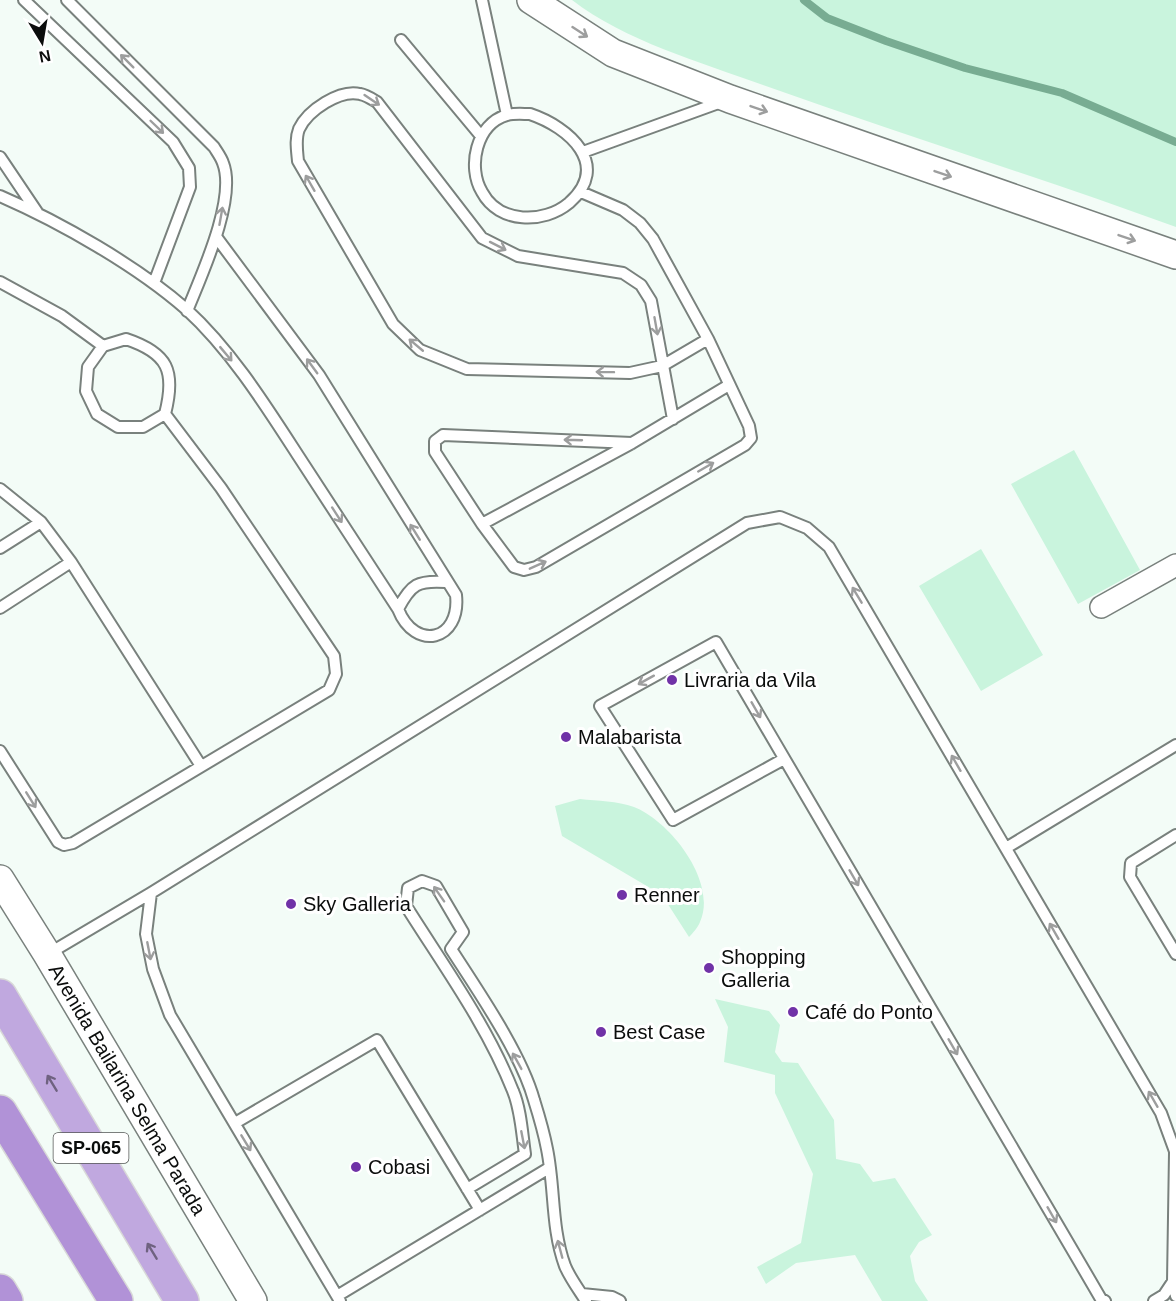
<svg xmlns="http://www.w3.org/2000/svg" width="1176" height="1301" viewBox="0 0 1176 1301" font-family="Helvetica,sans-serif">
	<rect width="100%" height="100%" fill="#f3fcf7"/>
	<path fill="#c9f4dd" d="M572 0H1176V227C1039 177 900 134 763 85 700 62 625 41 572 0Z
		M1074 450 1140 570 1078 604 1011 484Z
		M981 549 1043 655 981 691 919 586Z
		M580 799C598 801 617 801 634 807 670 821 718 882 700 922 698 927 693 933 689 937L662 895 562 836 555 806Z
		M715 999 769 1011 780 1025 775 1052 782 1062 798 1063 834 1120 836 1159 860 1164 873 1182 895 1178 932 1235 919 1242 910 1256 915 1281 928 1301H882L855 1255 796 1263 766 1284 757 1267 801 1243 813 1174 775 1093V1075L724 1062 728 1027Z"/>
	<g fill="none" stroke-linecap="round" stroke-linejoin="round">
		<path stroke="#78ac92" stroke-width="8" d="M804 0 827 18 886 41 965 68 1062 93 1176 142"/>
		<defs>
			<path id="service" d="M24 0 173 142 189 168 190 187 154 283
				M67 0 214 147C217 152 221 157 223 163 237 199 201 276 187 311
				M482 0 507 115
				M401 40 481 136
				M530 114C569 127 612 165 569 203 544 224 499 224 482 192 467 167 476 124 507 115 514 113 523 114 530 114Z
				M583 152 724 101
				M0 157 37 212
				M581 192 623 210 640 223 653 239 708 339 749 426 751 438 745 445 536 567 524 570 514 567 482 524 435 452V441L443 435 632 443
				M0 196C60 222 137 266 186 309 231 350 266 406 299 457 332 508 365 558 398 609 415 652 461 641 456 595L319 375 217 238
				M0 282 62 316 103 346
				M126 339C168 353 176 371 165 414L143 427H118L97 414 86 391 88 367 103 346Z
				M673 419 651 301 641 285 623 273 518 256 482 238 377 102C372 99 366 95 360 94 340 89 308 110 299 129 295 139 297 150 298 161L393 324 420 350 467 369 630 373 662 366 708 339
				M0 489 41 522 71 562 201 766
				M482 524 632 443 729 385
				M0 548 41 522
				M0 608 71 562
				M398 609C411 584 418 580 446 582
				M0 751 58 842 64 845 73 843 329 690 336 674 334 656 221 488 165 414
				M784 759 673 820 600 706 716 642 1080 1263 1101 1299 1105 1301
				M1176 835 1131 863 1130 877 1176 954
				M1006 848 1176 745
				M151 893 146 934 153 969 170 1015 340 1301
				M48 954 151 893 747 523 780 517 807 528 829 547 1161 1113 1176 1154
				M235 1123 377 1040 480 1210
				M1175 1153 1173 1282 1176 1296
				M467 1189 525 1154C522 1134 521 1110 513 1091 487 1025 443 965 406 906L408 888 422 881 436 886 463 932 451 949C478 991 521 1053 534 1100 539 1116 544 1133 547 1149 555 1188 551 1228 565 1266 570 1278 579 1290 586 1301
				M582 1294 612 1297 620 1301
				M337 1296 549 1168
				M1154 1301 1164 1295 1174 1280"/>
			<path id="minor" d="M1101 607 1176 565"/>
			<g id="tertiary">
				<path d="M531 0 613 53 730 99 1176 255"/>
				<path id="s1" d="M0 879 47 954 253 1301"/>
			</g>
			<path id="trunk" d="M0 996 182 1301"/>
			<path id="motorway" d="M0 1112 116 1301
				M0 1291 6 1301"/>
		</defs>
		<use href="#service" stroke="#79817d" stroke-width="14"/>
		<use href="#minor" stroke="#79817d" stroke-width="24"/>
		<use href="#tertiary" stroke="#79817d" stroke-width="30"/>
		<use href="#trunk" stroke="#d8d8d8" stroke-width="36"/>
		<use href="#motorway" stroke="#d8d8d8" stroke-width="36"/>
		<use href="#service" stroke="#fff" stroke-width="10"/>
		<use href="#minor" stroke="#fff" stroke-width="21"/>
		<use href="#tertiary" stroke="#fff" stroke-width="27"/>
		<use href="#trunk" stroke="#c0a8df" stroke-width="33"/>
		<use href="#motorway" stroke="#b192d7" stroke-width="33"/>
	</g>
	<defs><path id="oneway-shaft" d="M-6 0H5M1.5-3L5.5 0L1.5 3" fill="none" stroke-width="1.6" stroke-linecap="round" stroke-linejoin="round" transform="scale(1.5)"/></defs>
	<g stroke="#9d9e9e">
		<use href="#oneway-shaft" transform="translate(580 32) rotate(33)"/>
		<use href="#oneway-shaft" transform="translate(127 61) rotate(-135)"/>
		<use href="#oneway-shaft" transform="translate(372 100) rotate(34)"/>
		<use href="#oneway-shaft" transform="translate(759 109) rotate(19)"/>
		<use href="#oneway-shaft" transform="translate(157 127) rotate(44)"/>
		<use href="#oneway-shaft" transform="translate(943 174) rotate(19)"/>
		<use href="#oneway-shaft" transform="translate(310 183) rotate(-120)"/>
		<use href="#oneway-shaft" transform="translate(221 216) rotate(-80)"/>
		<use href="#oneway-shaft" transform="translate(1127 238) rotate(19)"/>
		<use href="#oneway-shaft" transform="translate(498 246) rotate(27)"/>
		<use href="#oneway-shaft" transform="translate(656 326) rotate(80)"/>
		<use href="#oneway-shaft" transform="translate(416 345) rotate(-140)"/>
		<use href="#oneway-shaft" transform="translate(226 354) rotate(50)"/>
		<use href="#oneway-shaft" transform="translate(312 366) rotate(-126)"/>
		<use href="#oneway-shaft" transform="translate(605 372) rotate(-179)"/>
		<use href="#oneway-shaft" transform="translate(573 440) rotate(-178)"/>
		<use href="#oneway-shaft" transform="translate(706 467) rotate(-30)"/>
		<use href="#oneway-shaft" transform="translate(337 515) rotate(57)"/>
		<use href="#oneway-shaft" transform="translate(415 532) rotate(-122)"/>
		<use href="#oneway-shaft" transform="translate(538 565) rotate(-24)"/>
		<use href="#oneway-shaft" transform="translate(857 595) rotate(-121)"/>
		<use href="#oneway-shaft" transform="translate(646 680) rotate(151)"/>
		<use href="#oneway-shaft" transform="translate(756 710) rotate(60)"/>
		<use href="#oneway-shaft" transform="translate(956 763) rotate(-120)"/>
		<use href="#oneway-shaft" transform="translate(31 800) rotate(58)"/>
		<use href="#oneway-shaft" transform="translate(854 878) rotate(60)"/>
		<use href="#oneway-shaft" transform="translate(439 894) rotate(-125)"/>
		<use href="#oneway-shaft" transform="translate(1054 931) rotate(-120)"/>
		<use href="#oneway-shaft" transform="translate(149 951) rotate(79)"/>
		<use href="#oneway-shaft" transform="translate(953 1047) rotate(60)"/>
		<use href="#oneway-shaft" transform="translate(517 1061) rotate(-119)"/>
		<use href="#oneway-shaft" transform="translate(1153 1099) rotate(-120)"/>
		<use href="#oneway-shaft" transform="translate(523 1140) rotate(79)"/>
		<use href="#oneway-shaft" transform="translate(246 1143) rotate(59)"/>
		<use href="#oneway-shaft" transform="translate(1052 1215) rotate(60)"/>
		<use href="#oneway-shaft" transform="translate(560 1249) rotate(-105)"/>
	</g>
	<g stroke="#6f6280">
		<use href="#oneway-shaft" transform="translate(52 1083) rotate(-121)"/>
		<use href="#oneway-shaft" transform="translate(152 1251) rotate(-121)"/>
	</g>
	<g fill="#7032a7" stroke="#fff" stroke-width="2">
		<circle cx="672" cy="680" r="6"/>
		<circle cx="566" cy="737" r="6"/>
		<circle cx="622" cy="895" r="6"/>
		<circle cx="291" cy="904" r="6"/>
		<circle cx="709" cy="968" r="6"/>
		<circle cx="793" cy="1012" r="6"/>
		<circle cx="601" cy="1032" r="6"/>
		<circle cx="356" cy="1167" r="6"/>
	</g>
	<g text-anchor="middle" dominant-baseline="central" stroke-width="6" stroke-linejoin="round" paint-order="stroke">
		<rect fill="#fff" stroke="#545655" stroke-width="1.5" x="53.5" y="1133" width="75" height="30" rx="4.5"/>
		<g font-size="18" font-weight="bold" fill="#0b0d0c">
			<text x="91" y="1148">SP-065</text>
		</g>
		<g font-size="20" fill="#0b0d0c" stroke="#fff" text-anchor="start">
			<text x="684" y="680">Livraria da Vila</text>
			<text x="578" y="737">Malabarista</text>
			<text x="634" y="895">Renner</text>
			<text x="303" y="904">Sky Galleria</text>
			<text x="721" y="957">Shopping<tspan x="721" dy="23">Galleria</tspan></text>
			<text x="805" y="1012">Café do Ponto</text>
			<text x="613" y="1032">Best Case</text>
			<text x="368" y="1167">Cobasi</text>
		</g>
		<g font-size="20" fill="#0b0d0c" stroke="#fff">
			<text stroke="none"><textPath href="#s1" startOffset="246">Avenida Bailarina Selma Parada</textPath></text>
		</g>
	</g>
	<g transform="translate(42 42) rotate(169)" stroke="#ffffff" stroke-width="4.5" paint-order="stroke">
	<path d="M0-4.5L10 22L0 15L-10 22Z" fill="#0b0d0c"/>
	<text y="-9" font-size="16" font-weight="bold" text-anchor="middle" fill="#0b0d0c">N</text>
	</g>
</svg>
